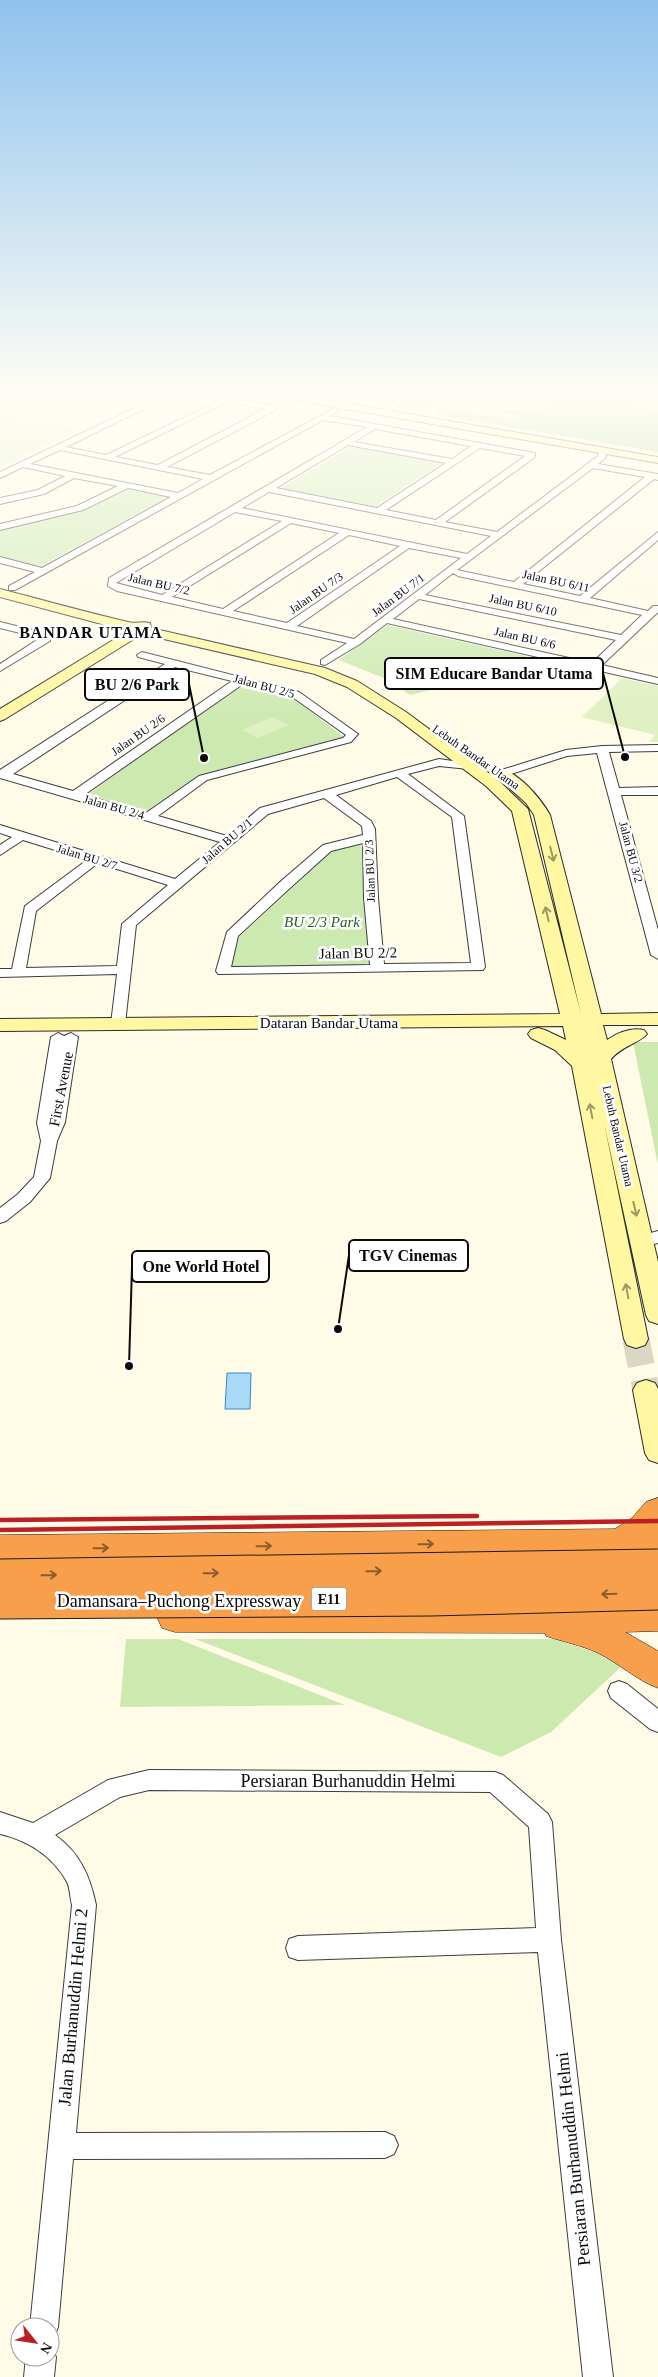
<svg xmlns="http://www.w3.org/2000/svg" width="658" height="2377" viewBox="0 0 658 2377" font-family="'Times New Roman',serif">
	<rect width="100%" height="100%" fill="#fffbe6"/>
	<path fill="#cce9b0" d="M524 397H658V414Z
		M352 446 442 463 375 506 281 488Z
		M128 490 168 497 41 566 0 557V530L87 509Z
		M387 625 526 656 510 670 410 695 386 679 339 660Z
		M238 687 294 699 344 737 196 779 149 813 88 794Z
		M361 843 372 966 231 969 237 939 331 852Z
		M633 1042H658V1165Z
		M126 1639H178L345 1705 120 1707Z
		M195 1639H554L594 1652 622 1666 551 1732 501 1757Z"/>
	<path fill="#afda90" d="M415 397H426L438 405 424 413 396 407Z
		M505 397H565L658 410V452L433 414 442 408 515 420 523 416 491 410 539 412 553 405Z"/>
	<path fill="#dff0c2" d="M0 414 80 429 0 467Z
		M622 678 658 686V742H649L655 735 582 717Z
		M272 717 289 725 258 738 242 730Z"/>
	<path fill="#aad8f7" stroke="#308ccf" d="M227 1373H251L250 1409H225Z"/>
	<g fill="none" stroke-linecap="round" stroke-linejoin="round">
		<path stroke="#dad7c5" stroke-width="27" stroke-dasharray="27 14" stroke-linecap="butt" d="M636 1339 646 1390"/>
		<defs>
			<path id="street" d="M158 397H168L66 447 106 455 219 401 213 400V397L276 406V410L167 467 210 475 335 408 339 410 330 416 535 453V457L445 522 497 532 598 456 599 448H605L606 457 598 464 658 474V480L654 479 523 584 580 596 658 532V540L590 598 648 611 653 606H658V612L602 665 658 678V684L387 623 360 644 325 665 321 664V660L347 643 117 591 108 586 109 578 367 427 323 420 15 590H9V586L35 572 0 563V557L42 568 171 497 128 488 83 510 0 530V524L77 506 118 486 74 478 44 494 0 504V498L38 490 65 476 23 467 0 478V472ZM227 402 265 409 158 465 115 457ZM375 429 471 446 452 459 354 442ZM348 445 446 463 377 508 276 488ZM480 448 525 456 436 520 386 510ZM60 450 203 479 178 493 30 464ZM593 468 645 477 514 582 457 570ZM269 492 491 536 467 554 242 508ZM235 512 282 521 162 595 116 583ZM291 523 339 533 223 609 172 597ZM349 535 400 546 287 623 233 611ZM409 548 461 558 354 639 297 626ZM453 573 458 576 642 615 621 635 425 595ZM419 599 616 640 592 663 393 619Z
				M402 397H411L384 414 377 412Z
				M0 622 49 634 50 641 0 671V664L40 638 0 628Z
				M142 652 299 692 358 734 351 742 207 780 158 816 227 836 260 808 439 759 473 764 475 766 469 769 439 766 408 774 464 816 485 967 483 970 218 974 216 971 227 932 280 882 323 845 363 835 362 826 324 798 268 814 136 925 125 1024 123 1027 118 1028 111 1024 117 974 0 977V969H12L25 906 87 860 23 840 0 855V845L12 837 0 833V825L175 879 220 842 0 778V770L165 664 138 657 137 655ZM175 667 232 681 73 791 13 774ZM243 684 291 696 346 735 343 738 199 776 146 813 84 795ZM397 777 452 817 471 963 384 964 378 898 375 829 371 821 336 795ZM363 843 364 898 370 965 231 967 238 936 290 888 331 851ZM98 863 168 885 122 924 117 966 26 968 36 911Z
				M658 745V751L609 752 619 788 658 787V795H621L658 930V959L651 955 597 753 567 756 486 782 480 778 482 776 566 750 602 746Z
				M58 1033 64 1036 71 1033 78 1037 65 1122 57 1141 50 1178 30 1202 6 1221 0 1223V1208L18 1194 34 1177 41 1141 37 1123 51 1037Z
				M658 1231V1243L642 1247 636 1245 634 1241 636 1237Z
				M619 1681 627 1684 658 1709V1732L650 1729 611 1698 608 1691 611 1684Z
				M149 1770 495 1772 503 1775 548 1814 552 1822 561 1940 613 2377H583L538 1952 298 1960 289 1957 286 1948 289 1939 298 1936 536 1928 529 1827 490 1792 149 1790 120 1797 55 1835C80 1853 90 1876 96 1905L76 2133 385 2132 394 2136 398 2145 394 2154 385 2158 73 2159 58 2327 54 2337 50 2339V2327H30L72 1905C70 1897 70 1888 67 1882 53 1856 27 1840 0 1834V1812L33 1823 108 1780Z
				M50 2346 56 2357 54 2377H24L26 2357H50Z"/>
			<path id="secondary" d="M288 397H311L658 457V463L293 400Z
				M0 589C43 600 85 612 128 622 136 624 142 621 150 623L151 628 325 668 357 681 406 712 498 780 528 809 581 1014 534 815 526 803 493 773 495 770C514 765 542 800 550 815L601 1014 658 1013V1025H603L607 1040C617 1033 631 1027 644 1030L647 1034C641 1042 622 1046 611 1059L658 1262V1324L649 1321 646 1315 604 1123 648 1339 645 1345 636 1348 627 1345 624 1339 572 1066 555 1050 531 1038 528 1034 531 1030 538 1028 545 1030 566 1040 563 1026 0 1031V1019L560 1014 512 811 486 786 396 718 347 687 315 674 142 634 5 719 0 721V709L128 631 0 597Z
				M646 1380 655 1383 658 1389V1463L649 1460 645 1453 633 1390 637 1383Z"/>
			<path id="highway" d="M658 1498V1556L0 1563V1535L615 1529 632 1518 646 1502Z
				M658 1601V1631L625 1632 658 1651V1688C636 1680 619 1663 598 1653 581 1645 564 1642 546 1636L545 1633 175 1632 162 1628 157 1617 162 1606 175 1602 516 1604Z"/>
		</defs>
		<use href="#street" stroke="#3d3d3d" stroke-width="2"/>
		<use href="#secondary" stroke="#2c2c2c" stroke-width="2"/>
		<use href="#highway" stroke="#1b1b1b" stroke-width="1"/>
		<use href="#street" fill="#fff" fill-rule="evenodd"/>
		<use href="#secondary" fill="#fff7a1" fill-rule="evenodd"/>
		<use href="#highway" fill="#f89f4b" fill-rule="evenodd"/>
		<path stroke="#bb2024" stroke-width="4.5" d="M0 1520 477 1516
			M0 1530 658 1521"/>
		<defs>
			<path id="highway-bridge" d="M0 1576 658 1566
				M0 1602 431 1599 658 1593"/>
		</defs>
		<use href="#highway-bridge" stroke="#1b1b1b" stroke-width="35" stroke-linecap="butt"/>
		<use href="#highway-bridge" stroke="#f89f4b" stroke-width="33"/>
	</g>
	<defs><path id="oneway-shaft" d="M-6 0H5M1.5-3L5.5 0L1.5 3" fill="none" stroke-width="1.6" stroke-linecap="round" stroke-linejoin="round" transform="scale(1.25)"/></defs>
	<g stroke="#9d9865">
		<use href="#oneway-shaft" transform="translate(552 854) rotate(76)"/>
		<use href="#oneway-shaft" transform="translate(547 914) rotate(-103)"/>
		<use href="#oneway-shaft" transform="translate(591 1111) rotate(-101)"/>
		<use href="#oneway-shaft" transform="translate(635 1209) rotate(77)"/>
		<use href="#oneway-shaft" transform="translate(627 1291) rotate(-101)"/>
	</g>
	<g stroke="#8d5c2e">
		<use href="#oneway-shaft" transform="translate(426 1544) rotate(-1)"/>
		<use href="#oneway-shaft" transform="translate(264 1546) rotate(-1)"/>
		<use href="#oneway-shaft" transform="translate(101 1548) rotate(-1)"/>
		<use href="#oneway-shaft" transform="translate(374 1571) rotate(-1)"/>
		<use href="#oneway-shaft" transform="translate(211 1573) rotate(-1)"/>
		<use href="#oneway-shaft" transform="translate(49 1575) rotate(-1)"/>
		<use href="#oneway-shaft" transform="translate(609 1594) rotate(178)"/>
	</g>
	<linearGradient id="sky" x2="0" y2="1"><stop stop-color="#8fc2ee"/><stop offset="0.54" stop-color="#fffdf4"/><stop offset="1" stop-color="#fffdf4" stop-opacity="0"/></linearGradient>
	<rect width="658" height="730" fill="url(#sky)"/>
	<g text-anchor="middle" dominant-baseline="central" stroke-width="5" stroke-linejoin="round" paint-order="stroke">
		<g font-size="12" fill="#0a0a0a" stroke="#fff">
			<text transform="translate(556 581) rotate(12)">Jalan BU 6/11</text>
			<text transform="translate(159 584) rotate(13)">Jalan BU 7/2</text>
			<text transform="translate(316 593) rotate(-35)">Jalan BU 7/3</text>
			<text transform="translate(398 595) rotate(-37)">Jalan BU 7/1</text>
			<text transform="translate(523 605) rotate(12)">Jalan BU 6/10</text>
			<text transform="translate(525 638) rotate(13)">Jalan BU 6/6</text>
			<text transform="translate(264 686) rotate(15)">Jalan BU 2/5</text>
			<text transform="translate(138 735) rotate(-35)">Jalan BU 2/6</text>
			<text transform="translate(476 757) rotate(35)">Lebuh Bandar Utama</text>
			<text transform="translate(114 807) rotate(16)">Jalan BU 2/4</text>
			<text transform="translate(227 841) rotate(-41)">Jalan BU 2/1</text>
			<text transform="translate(631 852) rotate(75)">Jalan BU 3/2</text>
			<text transform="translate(87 857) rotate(17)">Jalan BU 2/7</text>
			<text transform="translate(370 871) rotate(-92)">Jalan BU 2/3</text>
			<text transform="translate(618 1136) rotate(77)">Lebuh Bandar Utama</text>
		</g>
		<rect fill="#fff" stroke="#545454" stroke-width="1" x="311.5" y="1587.5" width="35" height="23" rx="4"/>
		<g font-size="14" font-weight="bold" fill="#0a0a0a">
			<text x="329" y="1599">E11</text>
		</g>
		<g font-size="15" font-style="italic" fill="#27611a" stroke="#fff">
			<text x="322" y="922">BU 2/3 Park</text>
		</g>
		<g font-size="15" fill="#0a0a0a" stroke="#fff">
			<text transform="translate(358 953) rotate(-1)">Jalan BU 2/2</text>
			<text x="329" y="1023">Dataran Bandar Utama</text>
			<text transform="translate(61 1089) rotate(-79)">First Avenue</text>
		</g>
		<g font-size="16" font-weight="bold" letter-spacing="1" fill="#0a0a0a" stroke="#fff">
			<text x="91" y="632">BANDAR UTAMA</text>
		</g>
		<g font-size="18" fill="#0a0a0a" stroke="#fff">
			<text x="179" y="1601">Damansara–Puchong Expressway</text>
			<text x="348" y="1781">Persiaran Burhanuddin Helmi</text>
			<text transform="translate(73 2007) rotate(-85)">Jalan Burhanuddin Helmi 2</text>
			<text transform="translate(573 2159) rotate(-96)">Persiaran Burhanuddin Helmi</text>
		</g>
	</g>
	<path fill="none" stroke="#0a0a0a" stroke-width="2" d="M625 757L603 673M204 758L189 684M338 1329L349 1255M129 1366L132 1267"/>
	<g fill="#0a0a0a" stroke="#fff" stroke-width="2">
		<circle cx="625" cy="757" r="5"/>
		<circle cx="204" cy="758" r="5"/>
		<circle cx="338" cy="1329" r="5"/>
		<circle cx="129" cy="1366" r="5"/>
	</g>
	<g fill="#fff" stroke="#0a0a0a" stroke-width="2">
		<rect x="385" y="658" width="218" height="31" rx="5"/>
		<rect x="85" y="669" width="104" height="31" rx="5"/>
		<rect x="349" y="1240" width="119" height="31" rx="5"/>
		<rect x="132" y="1251" width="137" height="31" rx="5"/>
	</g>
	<g font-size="16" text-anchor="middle" font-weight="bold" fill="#0a0a0a">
		<text x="494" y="679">SIM Educare Bandar Utama</text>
		<text x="137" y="690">BU 2/6 Park</text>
		<text x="408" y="1261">TGV Cinemas</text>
		<text x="201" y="1272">One World Hotel</text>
	</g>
	<g transform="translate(35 2342) rotate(120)"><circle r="24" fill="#ffffff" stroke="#9d9d9d"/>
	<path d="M0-4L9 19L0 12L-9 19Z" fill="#bb2024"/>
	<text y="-8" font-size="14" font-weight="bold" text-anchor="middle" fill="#0a0a0a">N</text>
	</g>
</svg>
